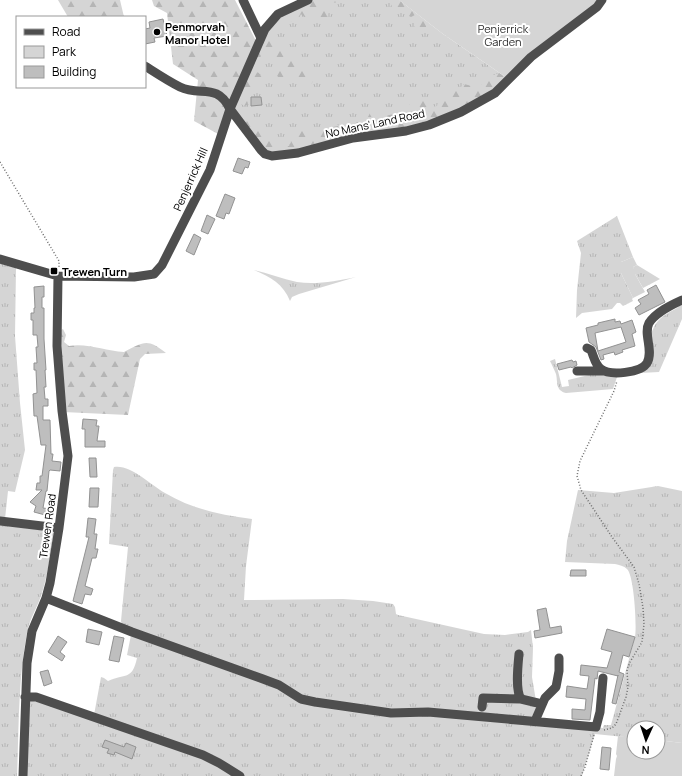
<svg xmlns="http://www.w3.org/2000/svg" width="682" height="776" viewBox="0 0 682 776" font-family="Manrope,sans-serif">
	<defs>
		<pattern id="grass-tufts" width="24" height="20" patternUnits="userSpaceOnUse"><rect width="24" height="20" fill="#d5d5d5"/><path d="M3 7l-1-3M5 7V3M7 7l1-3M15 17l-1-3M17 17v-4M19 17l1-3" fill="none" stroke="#b5b5b5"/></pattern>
		<pattern id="forest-firs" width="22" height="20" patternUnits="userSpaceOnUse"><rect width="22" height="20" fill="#d5d5d5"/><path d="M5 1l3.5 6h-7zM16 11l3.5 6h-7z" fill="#b5b5b5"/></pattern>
	</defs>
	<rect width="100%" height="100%" fill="#fff"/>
	<path fill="url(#grass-tufts)" d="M311 0H399L443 34 507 78 493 91 270 154 233 107 267 30Z
		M617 216 633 257 621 262V273L633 298 632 299 633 301 623 306 620 303H617L612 309 582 313 576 318 577 290 581 253 577 241Z
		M0 263 16 268 15 336 20 403 25 450 15 492 8 491 5 519H0Z
		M637 265 660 279 643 288 635 274 633 267Z
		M254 270C268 273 282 279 297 282 316 285 336 281 356 277L299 294 292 297 290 301C283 284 271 277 254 270Z
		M682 305V319L659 372 640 373 617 377 613 389 566 393C555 390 558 382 556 374 554 369 552 365 550 361L555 359 562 387 569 386 568 380 597 373 641 370C645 357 650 329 658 321 664 314 674 310 682 305Z
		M114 467C130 464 151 485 165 493 192 509 221 515 252 519L246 566 244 600 343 599 373 601 393 604 395 607 396 614 398 615 484 634 505 635 528 632 531 630 533 648 532 677 536 701 535 707 537 708 533 721 603 728 604 725H611L635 637C637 627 634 575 627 569 624 566 619 565 615 564L565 562 567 541 578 490 614 493 658 486 682 491V743L658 740V728H634V738L595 734 582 776H23L25 699 94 715 101 677 104 678 108 681C125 673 132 681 137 658L127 655 131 635 122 625 121 621 128 547 109 544 113 470Z
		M0 525 51 531 54 533C50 553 48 576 41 596 37 608 29 620 27 633 18 680 19 728 17 776H0Z"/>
	<path fill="url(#forest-firs)" d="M58 0H120L124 17H68Z
		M152 0H235L255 39 259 42 220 135 194 121 198 80 173 64 167 13 154 6Z
		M311 0H344L342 2 329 3 330 10 326 18 317 23 314 19H307L301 14 297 22 283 20C278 30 269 32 273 44H278L282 48 283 51C297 48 299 58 301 69L305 68 310 69 314 75 312 83 306 86 298 85 294 75 291 74 286 78H279L273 71 275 59H271L263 53 259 59 258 68 254 71 259 73 262 77 261 83 253 86V91L251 96 247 97 248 105 244 106 239 102V99L267 30 279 15Z
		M380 0H399L429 24 426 25V28L422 31 417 30 414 25 418 20 415 15 411 17 407 15 405 10 402 8 399 11 393 9 390 2 384 3Z
		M499 73 507 78 493 91 459 110 427 124 297 152 265 151 239 117 241 115H250L255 120 254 125 263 133 264 138C268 141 272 139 277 141 282 144 284 146 289 146L291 142 288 137 292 129C301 129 307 129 313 135L317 128 321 127 326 131 328 128 338 126 341 119 346 117 352 119 355 123 367 119 370 113 375 110 383 111 385 116 407 111 410 103 418 97 427 100 429 108 437 106 442 91 447 87 460 88 464 84 476 87 482 84 487 78Z
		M63 329 66 335 64 342 69 346C88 343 105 351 124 352 144 342 147 338 166 353L145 354 140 359 128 415 63 412 61 330Z"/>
	<path fill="#d5d5d5" d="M399 0H599L507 78 443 34Z
		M633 257 637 265 633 267 636 273 635 274 645 292 633 298 621 273V262Z
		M618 736 634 738V752H658V740L682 743V776H614L616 759 617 756 616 754Z"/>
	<path fill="#bebebe" stroke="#929292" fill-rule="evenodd" d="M163 19 167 36 154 38 155 42 145 44V29L150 28 149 22Z
		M251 97H261L262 105 251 106Z
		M238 158 250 162 248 168 245 167 242 174 233 171Z
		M225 194 235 198 229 214 226 213 224 219 216 216Z
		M207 215 215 219 208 234 201 231Z
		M194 234 201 238 194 255 186 251Z
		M656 285 665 302 639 315 635 308 641 304 638 300 649 294 647 290Z
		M44 286V297H42V308H44V339L46 370H45L46 387H44L45 399H48V406H43V420H50L51 454H53L52 461 61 462 60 471 50 470 49 471 47 491H46L43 508 50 509 49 516 34 512 36 506 30 502 42 490H36L37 483H40V476H42L46 445H41L37 416H34L33 394 37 393 36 370H34V363H37L36 347H38L37 335H33V320H31V313H34V308H35L34 287Z
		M615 319V322L620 321 621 324 632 320 636 332 632 334 635 346 622 350 623 352 615 355 614 352 603 355 604 359 601 360 596 347 589 342 586 328 598 325V323ZM621 327 626 342 598 351 595 333Z
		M572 360 573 362 576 361 577 365 572 368 571 367 559 370 557 364Z
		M83 419 97 420 96 426H99L97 441H105V447H85V429H82Z
		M89 458H96L97 477H90Z
		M90 488H99L98 507H89Z
		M88 518 96 519 94 534H97L95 549H98L96 558H92L85 586 93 589 91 595 85 594 82 604 73 601 89 537H86Z
		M571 570H586V576H570Z
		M546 608 550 628 561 626 562 633 535 638 534 631 540 630 537 610Z
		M88 629 102 632 99 645 86 642Z
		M607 629 635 637 629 657 623 655 619 672 624 674 616 704 612 703 618 675V676L598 671 597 679 595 678 590 720 572 719V709L585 710 586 699 566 697 567 686 587 689 589 676 580 675 581 665 607 668 612 652 601 649Z
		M58 636 67 642 60 652 65 656 62 661 48 652Z
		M114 636 124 638 119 662 109 660Z
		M48 670 52 683 44 686 40 672Z
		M105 740 124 747 126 743 136 747 132 759 115 752 114 755 107 753 109 749 102 747Z
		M602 747 611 748 609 770 600 769Z"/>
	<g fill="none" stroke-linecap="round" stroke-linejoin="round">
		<path stroke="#707070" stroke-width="1.5" stroke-dasharray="1 2" stroke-linecap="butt" d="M0 162 59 261V268
			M604 730 612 728 616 724 626 697 628 687 627 670 630 662 642 642 644 624 643 608 639 584 634 567 612 537 581 490 577 476 580 461 614 391 617 381
			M581 776 585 767 594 735"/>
		<path stroke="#4e4e4e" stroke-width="9" d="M243 0 261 38
			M145 66C156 73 168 81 180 87 200 97 217 82 230 109L261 150 265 154 272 156 298 153 353 138 406 131 429 125 461 112 495 93 531 57 597 7 602 0
			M0 259 58 276 134 277 154 274 162 265 210 170 230 109 265 29 278 14 308 0
			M587 348 591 350C594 357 595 365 601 369 610 376 641 373 647 363 654 351 643 334 649 323 656 312 671 305 682 300
			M577 371H604
			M0 521 59 528
			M46 598 132 632 263 679 279 685 301 699 315 702 391 713 428 712 596 727 600 712 603 678
			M519 654C518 665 515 690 521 699L542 704
			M25 697H36L203 755 219 763 240 776
			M482 707 483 698 521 699
			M535 721 545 698 556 687 559 671V658
			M23 776 27 663 32 631 46 598 50 583 59 528 68 456 62 411 57 346 58 276"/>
	</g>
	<g fill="#000" stroke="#fff" stroke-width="1.5">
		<circle cx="157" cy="32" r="4"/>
		<rect x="50" y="267" width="8" height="8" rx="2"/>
	</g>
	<g text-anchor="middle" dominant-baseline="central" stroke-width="4" stroke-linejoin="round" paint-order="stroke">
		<g font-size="11" font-weight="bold" fill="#000" stroke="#fff" text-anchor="start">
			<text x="165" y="26">Penmorvah<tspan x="165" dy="13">Manor Hotel</tspan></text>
			<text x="62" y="271">Trewen Turn</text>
		</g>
		<g font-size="11" fill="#2c2c2c" stroke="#fff">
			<text x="503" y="28">Penjerrick<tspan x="503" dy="13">Garden</tspan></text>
		</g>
		<g font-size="11" fill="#000" stroke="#fff">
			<text transform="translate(375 123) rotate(-12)">No Mans' Land Road</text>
			<text transform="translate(190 179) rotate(-66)">Penjerrick Hill</text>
			<text transform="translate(47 526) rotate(-82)">Trewen Road</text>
		</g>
	</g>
	<rect x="16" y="16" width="130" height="72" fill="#ffffff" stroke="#999999"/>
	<rect x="24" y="29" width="20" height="6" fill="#4e4e4e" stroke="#999999"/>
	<text x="52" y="36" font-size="12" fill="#000000">Road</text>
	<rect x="24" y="46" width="20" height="12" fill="#d5d5d5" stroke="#999999"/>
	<text x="52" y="56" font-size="12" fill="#000000">Park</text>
	<rect x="24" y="66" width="20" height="12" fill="#bebebe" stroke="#999999"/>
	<text x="52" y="76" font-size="12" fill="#000000">Building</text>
	<g transform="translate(646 740) rotate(183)"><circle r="19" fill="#ffffff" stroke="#999999"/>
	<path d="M0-3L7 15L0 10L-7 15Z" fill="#000000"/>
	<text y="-6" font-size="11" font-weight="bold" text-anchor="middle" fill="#000000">N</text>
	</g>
</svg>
